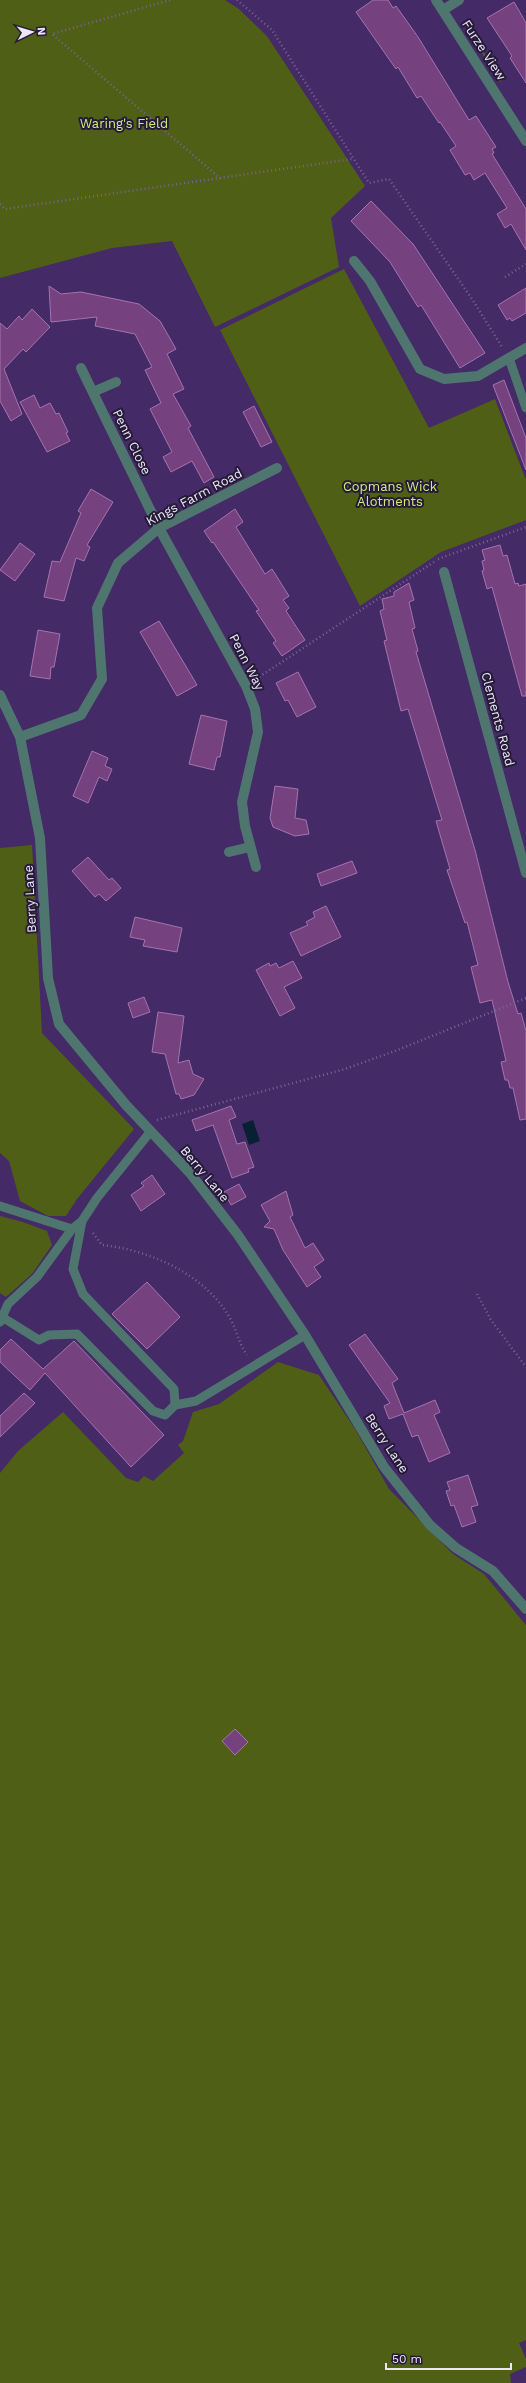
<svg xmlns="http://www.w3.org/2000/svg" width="526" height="2383" viewBox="0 0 526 2383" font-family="'Work Sans',sans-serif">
	<rect width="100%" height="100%" fill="#442a66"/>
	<path fill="#505f16" d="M0 0H225L239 9 267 36 365 186 331 218 339 267 215 327 172 241 112 248 0 278Z
		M482 49 502 81 499 82 480 50Z
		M344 269 429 428 495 399 526 480V520L441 552 360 606 220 330Z
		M32 845 42 1033 134 1129 77 1199 66 1216H48L20 1201 9 1161 0 1153V848Z
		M0 1216 23 1222 47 1231 52 1245 32 1274 6 1297 0 1293Z
		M278 1362 319 1375 355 1429 389 1489 453 1554 484 1574 526 1625V2340L519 2343 526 2359V2367L510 2374 511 2383H0V1473L18 1451 63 1412 126 1478 138 1482 144 1476 153 1481 184 1453 178 1445 183 1441 193 1412 219 1404Z"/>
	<path fill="#082132" d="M253 1120 260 1141 249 1145 242 1124Z"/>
	<path fill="#75427f" stroke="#a573af" d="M373 0H388L393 8 396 6 418 37 469 120 476 116 496 147 492 149 494 153 492 154 526 209V250L511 224 505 228 497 214 507 208 485 173 474 180 470 173 465 175 450 150 456 146 440 122 439 123 421 96 417 98 398 67 396 69 356 12Z
		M514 2 526 23V83L510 58 512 56 487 18Z
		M371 201 413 244 485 353 460 368 421 305 418 307 390 262 351 221Z
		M49 286 61 294 81 292 139 304 160 321 176 349 167 354 184 389 173 394 191 426 188 428 214 477 204 483 192 461 171 472 163 457 172 452 150 409 161 403 145 370 152 367 135 334 95 326 97 317 51 322Z
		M526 288V313L512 321 510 318 507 320 498 305Z
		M32 309 50 327 26 352 23 349 4 369 22 414 11 421 0 401V323L7 329 19 316 22 320Z
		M504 380 526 438V470L493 385Z
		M34 395 40 408 50 403 56 414 59 413 68 432 66 433 70 441 47 452 20 402Z
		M254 406 272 442 261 447 243 412Z
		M91 489 113 502 87 545 90 547 84 561 76 558 64 601 44 597 52 561 60 562 81 513 78 511Z
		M235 509 243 522 236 527 265 574 272 569 289 596 283 600 289 608 286 611 305 640 282 656 273 643 276 641 256 611 259 610 213 542 212 543 204 531Z
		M20 543 35 554 15 581 0 570Z
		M500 545 503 556 507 555 515 584 518 583 519 586 526 584V696H522L492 587 487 589 482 571 484 570 482 561 485 560 482 550Z
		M409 583 414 600 409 602 415 628 412 629 418 651 416 652 475 850 508 982 518 1014 521 1013 526 1031V1119L520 1120 513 1088H510L508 1080H505L501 1062 506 1061 492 1000 480 1003 471 967 478 965 467 922 465 923 447 870 450 869 436 821 442 820 408 709 401 711 384 641 387 640 380 611 384 609 382 599 394 596V592Z
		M159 621 197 685 177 696 140 632Z
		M38 630 60 634 54 667H51L50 679 30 676Z
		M298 672 316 707 297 717 288 700 285 701 276 683Z
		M201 715 227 721 220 757H217L214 770 189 764Z
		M92 751 108 758 105 766 112 769 107 781 99 777 88 803 73 796Z
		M275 786 298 789 295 818 306 820 309 834 295 836 273 827 270 818Z
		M88 857 109 880 112 878 121 888 106 901 99 894 95 897 72 871Z
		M352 861 357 873 321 886 317 874Z
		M326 906 341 937 301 956 290 933 308 925 306 922 315 917 313 912Z
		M135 917 182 928 177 952 143 946 145 940 130 937Z
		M293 961 302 978 284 987 295 1008 280 1016 256 970 269 963 270 966 276 963 279 968Z
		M144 997 150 1012 133 1018 128 1003Z
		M158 1012 184 1016 178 1063 189 1060 193 1074 204 1079 194 1095 181 1099 179 1094H176L165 1054 152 1052Z
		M231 1106 236 1117 229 1120 237 1144 245 1142 254 1167 248 1169 249 1172 232 1178 213 1125 196 1131 192 1120Z
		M152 1175 165 1194 141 1211 131 1195 144 1186 141 1183Z
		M239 1184 246 1197 231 1205 224 1192Z
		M286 1191 293 1215 290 1217 305 1248 313 1243 324 1260 314 1267 321 1277 307 1287 283 1250 274 1229 264 1227 270 1221 261 1205Z
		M147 1282 180 1317 147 1349 112 1314Z
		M365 1334 398 1379 392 1383 404 1413 435 1400 440 1412 434 1415 450 1453 429 1462 418 1435 412 1437 403 1414 389 1419 384 1406 390 1403 349 1345Z
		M11 1339 43 1369 74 1341 164 1435 131 1467 45 1373 30 1390 0 1362V1350Z
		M24 1393 35 1403 0 1437V1416Z
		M468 1475 478 1505 471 1507 476 1522 462 1527 454 1505 451 1506 446 1491 450 1490 447 1482Z
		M235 1729 248 1742 235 1755 222 1741Z"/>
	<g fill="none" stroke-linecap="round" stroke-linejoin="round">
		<path stroke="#786394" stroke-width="2.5" stroke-dasharray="1 3" stroke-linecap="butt" d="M170 0 52 34 221 179
			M237 0 272 30 369 183 389 179 472 299 502 347
			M0 204 5 209 352 159
			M505 277 526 264
			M438 559 526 527
			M256 679 434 562
			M157 1120 345 1069 395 1051 526 998
			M93 1233 102 1245C151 1250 209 1276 232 1322 238 1334 239 1344 247 1355
			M477 1294 491 1320 526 1367"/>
		<path stroke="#4e766f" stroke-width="9" d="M509 358 526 408
			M0 1206 72 1229 82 1221 97 1198 151 1131
			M2 1317 39 1340 49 1335 77 1334 153 1411 165 1415 175 1405 174 1389 83 1294 73 1269 82 1221
			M0 1322 8 1304 37 1277 72 1229
			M175 1405 196 1401 305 1335"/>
		<path stroke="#4e766f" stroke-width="10" d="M436 0 526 141
			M443 10 459 0
			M354 261 370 281 420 369 444 379 478 376 526 348
			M81 368 159 528 246 686 255 709 258 732 242 802 245 826 256 867
			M93 392 116 382
			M444 572 526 873
			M0 695 20 737 40 838 48 978 59 1024 126 1105 190 1173 238 1235 305 1335 384 1467 430 1525 456 1548 493 1571 526 1609
			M20 737 81 715 102 679 97 608 118 563 159 528 277 468
			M229 852 250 847"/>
	</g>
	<g text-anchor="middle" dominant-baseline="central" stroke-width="4" stroke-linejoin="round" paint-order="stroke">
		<g font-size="13" fill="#ede5fc" stroke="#251b36">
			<text transform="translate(484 50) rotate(57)">Furze View</text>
			<text transform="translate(132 442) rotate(64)">Penn Close</text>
			<text transform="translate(194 497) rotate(-28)">Kings Farm Road</text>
			<text transform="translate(247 662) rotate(63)">Penn Way</text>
			<text transform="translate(498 719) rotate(75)">Clements Road</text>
			<text transform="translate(30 899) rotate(-93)">Berry Lane</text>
			<text transform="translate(205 1174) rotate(50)">Berry Lane</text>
			<text transform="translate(387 1443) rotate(57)">Berry Lane</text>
		</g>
		<g font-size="13" fill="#d1ed7d" stroke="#251b36">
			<text x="124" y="123">Waring's Field</text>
			<text x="390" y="486">Copmans Wick<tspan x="390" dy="15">Alotments</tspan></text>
		</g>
	</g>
	<g transform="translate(32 32) rotate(85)" stroke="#251b36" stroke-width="3" paint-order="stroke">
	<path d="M0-3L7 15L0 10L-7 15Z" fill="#ede5fc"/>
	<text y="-6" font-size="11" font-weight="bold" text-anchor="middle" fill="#ede5fc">N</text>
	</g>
	<path d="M386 2363v6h125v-6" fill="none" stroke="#ede5fc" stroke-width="2"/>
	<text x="392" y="2363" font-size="12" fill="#ede5fc" stroke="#251b36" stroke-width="3" paint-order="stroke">50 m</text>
</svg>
